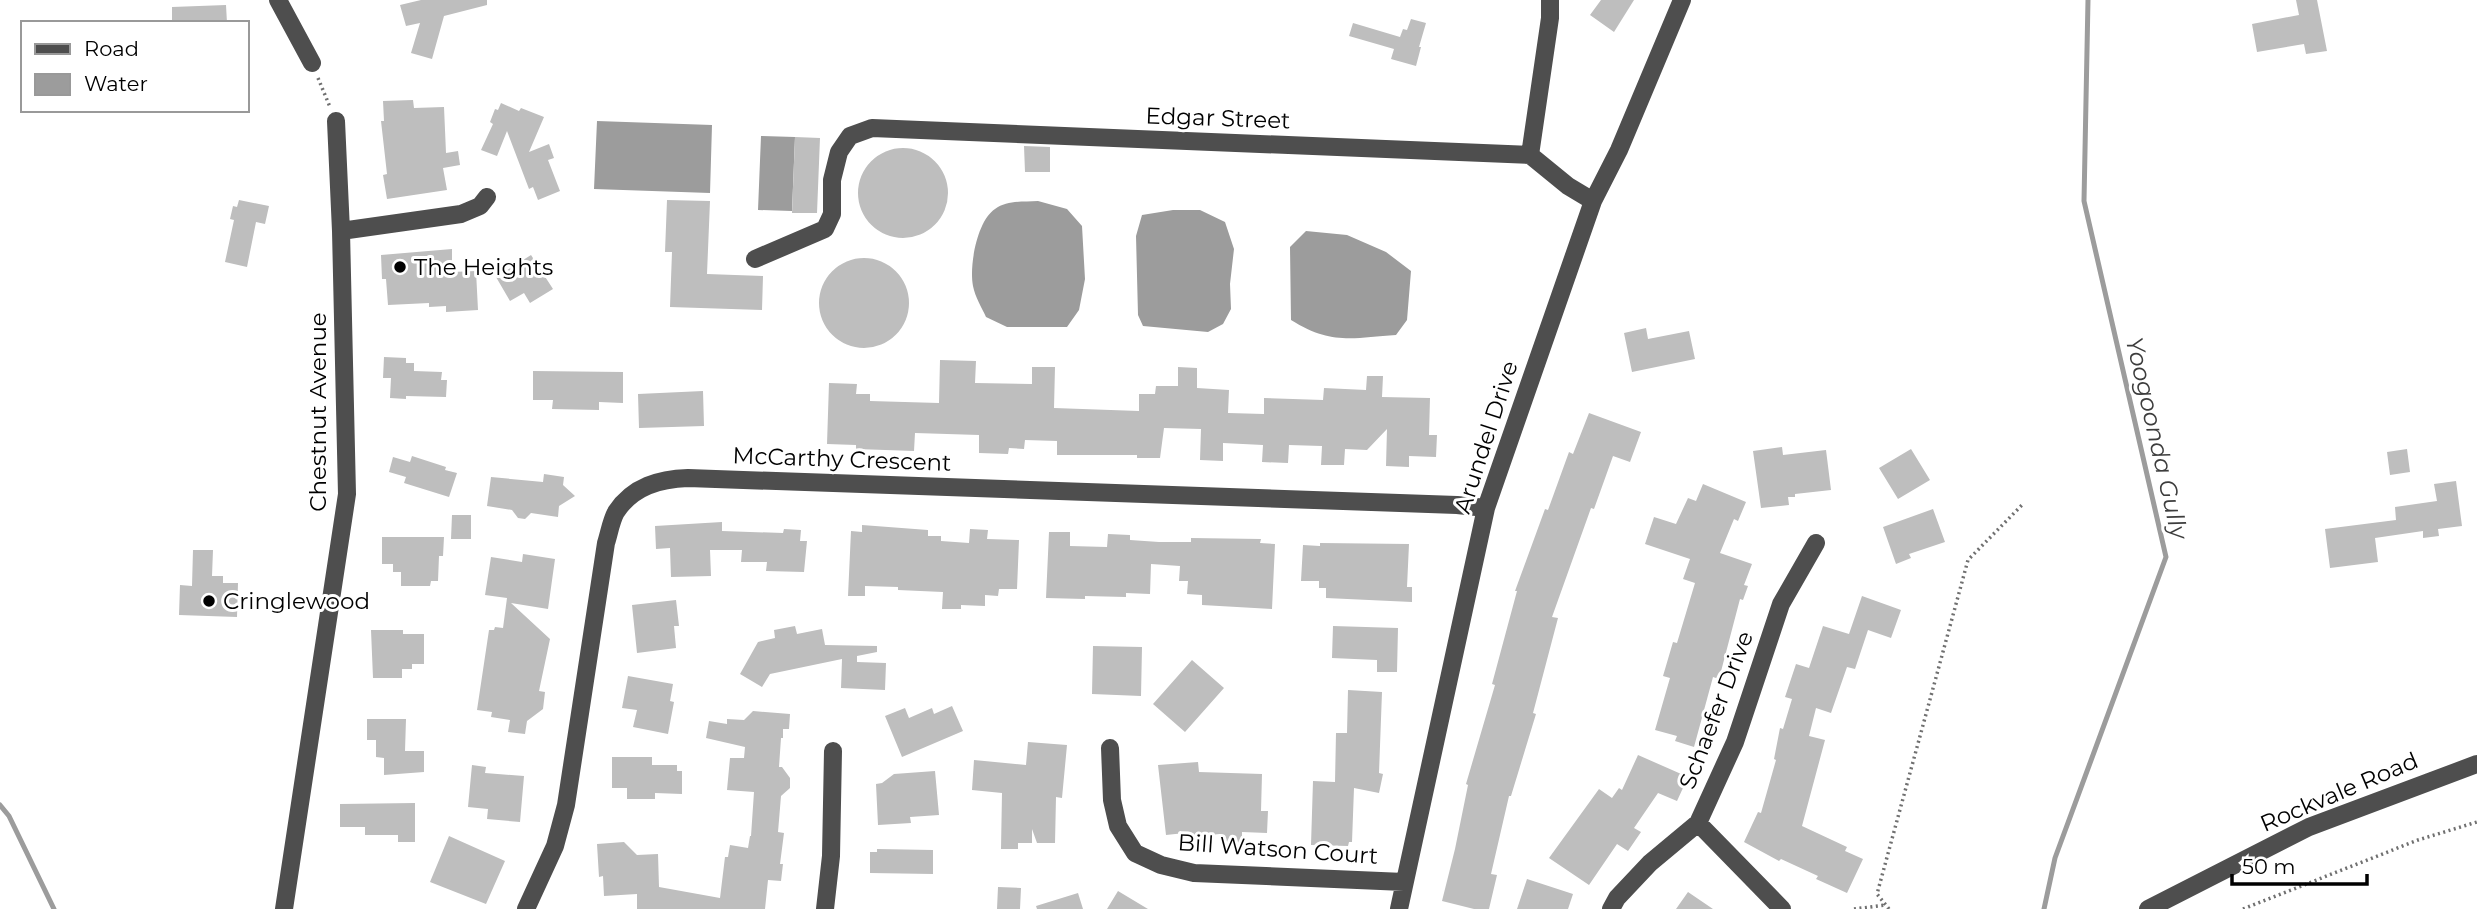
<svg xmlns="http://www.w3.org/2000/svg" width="2477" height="909" viewBox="0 0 2477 909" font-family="Montserrat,sans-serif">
	<rect width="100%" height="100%" fill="#fff"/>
	<path fill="#9c9c9c" d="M597 121 712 125 710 193 594 189Z
		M761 136 795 137 792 211 758 210Z
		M1038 201 1067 209 1082 226 1085 279 1079 310 1067 327H1007L986 317C982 308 975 297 973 286 969 266 977 221 995 209 1007 200 1023 202 1038 201Z
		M1173 210H1200L1225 222 1234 249 1230 284 1231 309 1223 324 1208 332 1143 326 1138 315 1136 236 1142 215Z
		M1306 231 1347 235 1386 252 1411 271 1407 320 1396 335C1352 338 1331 345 1291 320L1290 247Z"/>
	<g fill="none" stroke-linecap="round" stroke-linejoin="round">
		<path stroke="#9c9c9c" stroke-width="5" d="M0 805 9 816 54 909
			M2044 909 2055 858 2166 557 2084 201 2088 0"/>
	</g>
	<path fill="#bebebe" d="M421 0H487V5L444 16 432 59 411 53 420 23 406 26 400 5Z
		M1601 0H1634L1614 32 1590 15Z
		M2296 0H2317L2327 51 2306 54 2304 44 2257 52 2252 24 2299 15Z
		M226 5 227 23H172V7Z
		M1411 19 1426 23 1419 47H1421L1416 66 1391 59 1394 49 1349 36 1353 23 1400 37 1403 29 1407 30Z
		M413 100 414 108 444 107 446 153 458 151 460 165 443 168 447 190 387 199 383 175 387 174 381 121H384L383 101Z
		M501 103 519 111 521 108 544 117 529 152 549 144 554 158 548 160 560 191 538 200 533 187 529 189 507 131 497 156 481 150 493 124 490 122 495 109 498 110Z
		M795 137 820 138 817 213H792Z
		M1024 146 1050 147V172H1025Z
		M858 193a45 45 0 1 1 90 0a45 45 0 1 1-90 0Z
		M239 200 269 206 265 224 256 222 247 267 225 262 234 220 230 219 233 206 237 207Z
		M667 200 710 201 707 274 763 276 762 310 670 307 672 252H665Z
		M452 249V272L476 271 478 310 446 312V306L429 307V303L388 305 386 279H382L381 255Z
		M531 255 553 289 530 303 524 293 510 301 496 277Z
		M819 303a45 45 0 1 1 90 0a45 45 0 1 1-90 0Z
		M1646 328 1648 339 1689 331 1695 359 1632 372 1624 333Z
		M384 357 406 358V363H414V371L442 372 441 380H447L446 397 406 396V399L390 398 391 378H383Z
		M940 360 976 361 975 383 1032 384V367H1055L1054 408 1139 411V394H1155L1156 386H1178V367L1197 368V388L1229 390 1228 413 1264 414V398L1323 400 1324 388 1366 390 1367 376H1383L1382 397 1430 398 1429 435H1437L1436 457 1409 456V467L1386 466 1387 429 1367 450 1345 449 1344 465H1321L1322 446 1289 445 1288 463 1262 462 1263 445 1223 443V461L1200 460 1201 429 1164 428 1160 458H1137V455H1057V441L1025 440 1024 449 1009 448 1008 454 979 453V435L915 433 914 451 856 449V445L827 444 829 383 857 384 856 394H870V401L939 403Z
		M533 371 623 372V403L599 402V410L552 409 553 400H533Z
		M703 391 704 426 639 428 638 394Z
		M1589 413 1641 432 1630 462 1613 456 1594 509 1591 508 1552 617 1558 618 1533 713 1536 714 1511 796H1509L1491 874 1497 875 1489 909H1474L1442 901 1455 849 1468 785 1466 784 1495 685 1492 684 1517 591H1515L1545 509 1548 510 1569 452 1573 454Z
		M1782 447 1783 455 1826 450 1831 490 1795 494V497H1788L1789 505 1761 508 1753 451Z
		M1911 449 1930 480 1898 499 1879 468Z
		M2407 449 2410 472 2390 475 2387 452Z
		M412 456 446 467 445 470 457 473 449 497 404 483 406 477 389 472 393 457 410 462Z
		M544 474 564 477 563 485 575 496 559 506 558 517 531 513 525 519 518 518 512 510 487 506 491 477 543 482Z
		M2456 481 2462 526 2438 529 2439 536 2423 538V531L2375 538 2378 562 2330 568 2325 529 2396 520 2395 507 2437 501 2434 484Z
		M1703 484 1746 502 1738 521 1734 519 1720 553 1752 564 1744 585 1748 586 1743 600 1740 599 1719 679 1713 677 1694 747 1675 741 1677 736 1655 730 1670 678 1663 676 1673 642 1677 643 1695 583 1683 579 1690 559 1645 544 1654 517 1676 524 1688 498 1696 501Z
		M1933 509 1945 542 1909 554 1911 558 1896 564 1883 527Z
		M452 515H471V539H451Z
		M722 522V531L783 533 784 529 801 530 800 541H807L804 572 766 571 767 562H741L742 550H710L711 576 671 577 670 548 656 549 655 526Z
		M862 525 928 530V536H941V541L969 543 970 529 988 530 987 539 1019 540 1017 589H999L998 596 985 595V606L961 605V609H942L943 592 898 590V587L865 586V596H848L851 531 862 532Z
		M1049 532H1070V546L1107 547 1108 534 1130 535V540L1159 542H1191V538L1261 539 1260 543 1275 544 1272 609 1202 605V595L1187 594 1188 581H1179L1180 566 1151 564 1150 594 1126 593V597L1085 596V599L1046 598Z
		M382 537H444L443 556H439L438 581H431L430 586H401V572H393V564H382Z
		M1320 543 1409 544 1407 587H1412V602L1326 598V588H1319V581H1301L1303 545 1320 546Z
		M193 550H213L212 576H223V583H238L237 617 179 615 180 585 192 586Z
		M523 554 555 559 548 609 511 603 550 639 539 691 545 692 543 709 527 721 525 734 508 732 510 720 491 717 492 712 477 710 489 630H494L495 627 503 628 507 598 485 595 491 557 522 562Z
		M1862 596 1901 610 1891 638 1868 630 1855 669 1847 667 1831 713 1816 708 1809 736 1825 740 1802 826 1847 847 1845 851 1863 859 1847 893 1816 879 1818 876 1781 859 1779 861 1744 842 1758 812 1761 813 1776 760 1774 759 1780 728 1783 729 1792 699 1785 697 1796 664 1809 668 1823 626 1849 634Z
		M676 600 679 626H674L676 648 637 653 632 605Z
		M795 626 797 634 822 629 825 645 877 646V652L857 656V662L886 663 885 690 841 688 842 659 770 674 762 687 740 674 758 642 775 638 774 630Z
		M1333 626 1398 628 1397 672H1377V660L1332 658Z
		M371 630H403V634H424V664H412V669H402V678H373Z
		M1093 646 1142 647 1141 696 1092 694Z
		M1192 660 1224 688 1185 732 1153 704Z
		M628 676 673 684 670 701 674 702 668 734 633 727 637 710 622 708Z
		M1348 690 1382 692 1379 773 1383 774 1379 793 1354 788 1352 842H1349L1348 846 1311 845 1313 781 1335 782 1336 733H1347Z
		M952 706 963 731 902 757 885 716 905 708 909 718 932 708 934 714Z
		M753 711 790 714 789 729H783V738H781L779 767H782L790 778V788L781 796 778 832 784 833 780 864H783L781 881 768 880 765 909H637V894L604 896 603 876 599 877 597 844 624 842 637 855 658 854 659 887 720 898 725 857H728L730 845 748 848 750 836H751L754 792 727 790 730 758H744L745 747 706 738 709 721 727 724V719L744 720Z
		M367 719H406L405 751H424V772L384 775V758L376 757V740H367Z
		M1028 742 1067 745 1062 798 1056 797 1055 843H1037L1032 829V843H1018V849H1001L1002 793 972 790 974 760 1026 765Z
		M1638 755 1688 777 1677 801 1658 793 1634 828 1641 832 1628 851 1617 844 1589 885 1549 858 1599 789 1612 798 1619 788 1622 790Z
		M612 757H652V765H677V771H682V794L655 793V799H627V788H612Z
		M1198 762 1199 772 1262 774 1261 811H1268L1267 833 1242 832V843L1220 842V834L1186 837 1185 833 1166 835 1158 765Z
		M472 765 486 767 485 773 524 776 520 822 487 819 488 809 468 807Z
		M935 771 939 815 910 817 911 823 878 825 876 784 882 783 894 774Z
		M415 803V842H398V835H365V827H340V804Z
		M449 836 505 861 486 904 430 882Z
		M877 849 933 850V874L870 873V852H877Z
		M1527 879 1573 894 1568 909H1517Z
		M998 887 1021 888 1020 909H997Z
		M1118 891 1148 909H1107Z
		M1688 892 1713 909H1676Z
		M1078 893 1083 909H1037L1036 906Z"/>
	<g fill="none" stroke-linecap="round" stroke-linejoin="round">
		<path stroke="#707070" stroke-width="3.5" stroke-dasharray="2 3.5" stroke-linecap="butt" d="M318 78 330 107
			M1854 909 1886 905
			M1889 909 1877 894 1968 560 2022 505
			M2243 909 2418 840 2477 822"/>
		<path stroke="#4e4e4e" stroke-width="18" d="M278 0 312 63
			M1530 155 1550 18V0
			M341 231 461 214 480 206 487 197
			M755 259 825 229 832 214V180L839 152 850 136 872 128 1530 155 1568 186 1593 201
			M1110 748 1112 800 1118 826 1135 853 1161 865 1194 873 1404 882
			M1698 823 1782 909
			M284 909 347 494 341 231 336 121
			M526 909 555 846 566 805 606 543C609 534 611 521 616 512 633 486 660 479 688 478L1457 505 1486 508
			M825 909 831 856 833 751
			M1399 909 1486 508 1593 201 1619 150 1682 0
			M1611 909 1617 898 1650 863 1698 823 1735 742 1781 604 1816 543
			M2148 909 2309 827 2477 764"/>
	</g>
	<g fill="#000" stroke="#fff" stroke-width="2.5">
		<circle cx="400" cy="267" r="7"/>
		<circle cx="209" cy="601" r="7"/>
	</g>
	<g text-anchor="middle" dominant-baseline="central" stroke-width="6" stroke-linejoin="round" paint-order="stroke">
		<g font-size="23" fill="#000" stroke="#fff">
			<text transform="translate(1218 118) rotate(2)">Edgar Street</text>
			<text transform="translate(318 412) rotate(-90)">Chestnut Avenue</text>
			<text transform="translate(1486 437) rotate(-72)">Arundel Drive</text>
			<text transform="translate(842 459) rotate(2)">McCarthy Crescent</text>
			<text transform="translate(1716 710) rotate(-69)">Schaefer Drive</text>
			<text transform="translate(2339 792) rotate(-23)">Rockvale Road</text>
			<text transform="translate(1278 849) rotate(4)">Bill Watson Court</text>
		</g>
		<g font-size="23" fill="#000" stroke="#fff" text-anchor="start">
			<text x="414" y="267">The Heights</text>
			<text x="223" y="601">Cringlewood</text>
		</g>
		<g font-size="24" font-style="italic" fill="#3d3d3d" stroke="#fff">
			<text transform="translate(2157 438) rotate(77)">Yoogoonda Gully</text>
		</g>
	</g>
	<rect x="21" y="21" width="228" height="91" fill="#ffffff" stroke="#999999" stroke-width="2"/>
	<rect x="35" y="44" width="35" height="10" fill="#4e4e4e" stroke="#999999" stroke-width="2"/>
	<text x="84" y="56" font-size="21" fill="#000000">Road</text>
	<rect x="35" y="74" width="35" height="21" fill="#9c9c9c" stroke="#999999" stroke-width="2"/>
	<text x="84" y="91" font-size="21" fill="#000000">Water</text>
	<path d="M2232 874v10h135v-10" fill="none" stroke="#000000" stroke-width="3.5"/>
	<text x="2242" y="874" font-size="21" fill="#000000" stroke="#ffffff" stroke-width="5" paint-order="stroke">50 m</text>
</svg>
